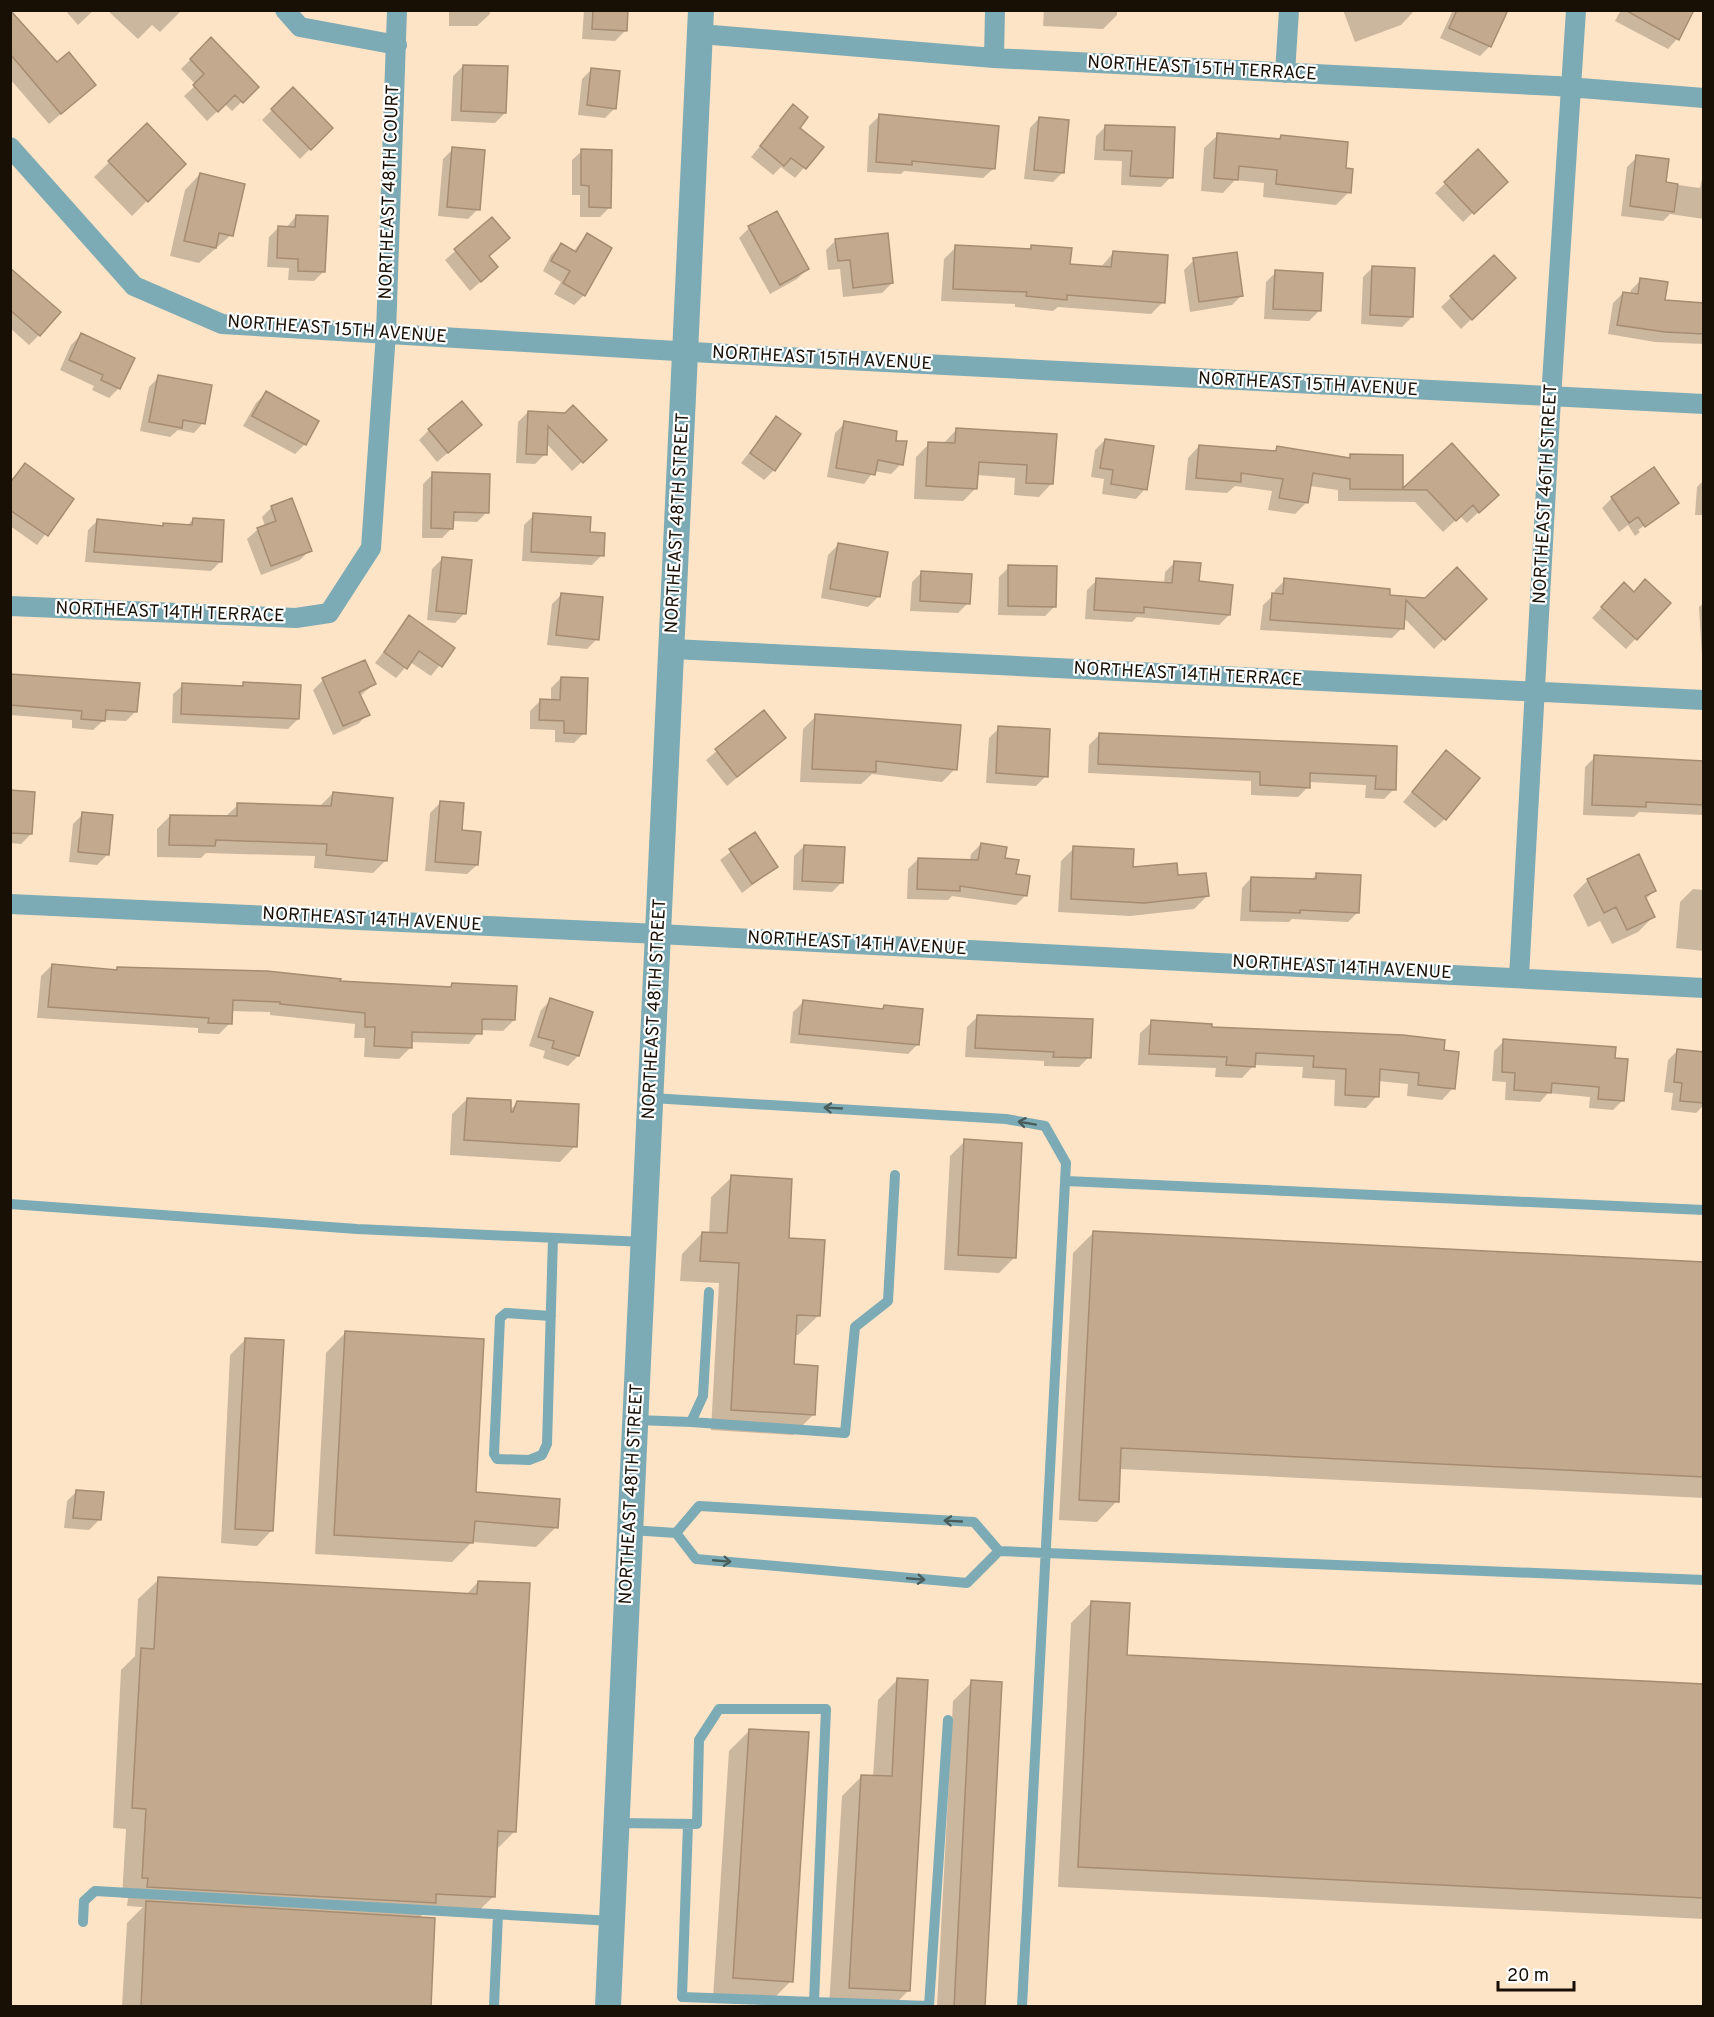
<svg xmlns="http://www.w3.org/2000/svg" width="1714" height="2017" viewBox="0 0 1714 2017" font-family="Overpass,sans-serif">
	<rect width="100%" height="100%" fill="#fee4c6"/>
	<path fill="#0003" d="M10 10 82 96 49 124 10 79Z
		M65 10H94L78 25Z
		M107 10H182L160 32 152 25 138 39Z
		M449 10H490V14L477 26H449Z
		M584 10H627L625 31 615 41 582 39Z
		M1044 10H1117V15L1103 29 1043 26Z
		M1343 10H1415L1401 25 1355 42Z
		M1453 10H1506L1490 46 1480 56 1440 38Z
		M1621 10H1692L1677 39 1668 49 1615 21Z
		M211 39 257 87 232 111 225 104 207 121 184 96 196 85 181 69Z
		M463 66 505 113 495 123 451 121 453 76Z
		M592 69 615 108 605 118 578 115 582 79Z
		M293 89 331 128 300 159 262 120Z
		M793 106 798 128 822 147 795 178 781 167 773 175 751 157Z
		M879 116 993 169 983 178 904 171 901 174 867 172 869 126Z
		M1039 118 1063 172 1053 182 1024 179 1030 128Z
		M147 125 184 164 132 216 94 177Z
		M1106 126 1171 177 1161 187 1121 185 1122 161 1094 160 1096 136Z
		M1218 135 1278 140 1281 136 1344 169 1349 192 1336 205 1263 197 1264 183 1235 180 1223 193 1201 191 1204 148Z
		M453 149 478 209 468 219 438 216 443 159Z
		M582 151 610 207 600 217H580V195H572V160Z
		M1478 152 1506 181 1463 222 1435 193Z
		M1637 157 1664 183 1700 188 1704 171V219L1670 214 1663 221 1621 216 1627 167Z
		M200 174 231 235 199 263 170 256 185 190Z
		M296 216 324 271 314 281 288 280 289 268 267 267 269 237 279 227 286 228Z
		M492 219 508 238 488 257 486 277 470 291 445 260Z
		M749 228 807 269 797 279 770 294 739 238Z
		M587 234 584 295 574 305 554 294 561 282 543 271 551 255 561 245 573 252Z
		M836 240 892 283 882 293 843 297 840 269 828 270 826 250Z
		M1032 246 1069 265 1101 267 1114 252 1163 302 1151 314 1058 307 1053 311 1015 307V304L941 301 944 259 956 247 1028 250Z
		M1494 257 1504 288 1461 329 1441 307Z
		M1194 260 1242 295 1232 305 1190 312 1184 270Z
		M1373 267 1412 317 1402 327 1361 324 1363 277Z
		M10 270 39 335 29 345 10 328Z
		M1276 272 1319 311 1309 321 1264 319 1266 282Z
		M1641 280 1663 301 1704 304V344L1655 342 1608 334 1613 303 1623 293 1630 294 1631 290Z
		M81 335 119 388 109 398 92 390 94 386 60 370 71 345Z
		M159 377 203 423 194 433 178 430 170 437 140 431 149 387Z
		M266 393 305 444 295 454 243 426 256 403Z
		M528 412 605 440 572 471 546 443 545 454 535 464 516 463 518 422Z
		M776 418 774 470 764 480 741 463Z
		M845 423 894 442 901 464 891 474 874 471 864 484 827 477 835 433Z
		M957 429 1055 436 1052 483 1039 497 1014 495 1015 478 977 475 976 488 963 501 914 499 916 457 929 444H943Z
		M429 430 470 434 437 462 419 440Z
		M1105 440 1145 489 1136 499 1102 494 1104 479 1091 477 1095 450Z
		M1451 445 1485 506 1467 523 1460 516 1443 532 1415 502 1338 501V490L1310 486 1307 502 1295 514 1268 510 1272 491 1235 486 1227 493 1185 490 1188 458 1199 446 1273 452 1277 448 1346 459 1351 455 1402 456V491Z
		M25 465 72 499 37 545 10 526V481Z
		M433 474 487 512 477 522 452 521V528L442 538H422L423 484Z
		M1704 480V515H1695L1697 487Z
		M1612 498 1677 503 1668 512V509L1638 530 1640 532 1635 536 1628 525 1619 532 1602 508Z
		M272 507 310 550 300 560 261 575 247 539 257 530 265 526 262 517Z
		M534 515 588 533 602 555 592 565 522 561 524 525Z
		M193 519 221 561 211 571 85 562 88 530 98 520 161 527 164 525 187 526Z
		M838 545 878 597 868 607 821 598 828 555Z
		M442 559 465 613 455 623 427 620 432 569Z
		M1175 562 1229 615 1219 625 1137 617 1132 622 1085 619 1087 590 1097 580 1164 584 1165 572Z
		M1009 567 1055 606 1045 616 998 615 999 577Z
		M922 572 968 603 958 613 910 611 912 582Z
		M1285 580 1388 597 1485 599 1434 649 1403 617 1402 628 1392 638 1260 630 1263 605 1274 595 1275 590Z
		M1634 593 1669 603 1626 649 1592 618 1614 594Z
		M562 594 597 639 587 649 547 645 552 604Z
		M1704 603V656H1702L1699 607Z
		M410 617 453 648 431 676 410 662 396 678 375 663Z
		M10 675 136 711 126 721 104 720 93 730 72 728V720L10 715Z
		M561 678 584 733 574 743 555 742V730L530 729V711L540 701H551V688Z
		M323 680 374 684 360 696 368 714 358 724 333 735 313 690Z
		M183 685 299 686 298 719 288 729 172 723 173 694Z
		M764 712 784 738 727 786 706 760Z
		M816 716 955 769 942 782 872 774 861 784 800 782 803 729Z
		M999 728 1046 776 1036 786 986 783 989 738Z
		M1099 735 1396 747 1394 789 1384 799 1365 798 1366 785 1309 782 1308 787 1298 797 1251 795V781L1088 773 1089 745Z
		M1446 752 1445 819 1435 828 1403 802Z
		M1595 757 1704 763V815L1639 812 1634 817 1583 815 1585 767Z
		M10 792 31 834 21 844 10 843Z
		M333 793 386 860 373 873 314 868 315 856 206 853 201 858 157 857V829L170 816 225 817 238 805 320 806Z
		M440 803 461 832 477 865 467 874 425 871 430 813Z
		M83 814 107 855 97 865 69 862 73 824Z
		M754 834 776 867 742 893 720 860Z
		M981 844 1003 859 1015 875 1026 895 1016 905 952 896 948 900 907 899 908 869 918 859 970 861 971 854Z
		M804 846 842 882 832 892 793 890 794 856Z
		M1074 848 1131 869 1177 877 1207 896 1194 909 1130 916 1058 912 1061 861Z
		M1317 874 1358 912 1348 922 1292 919 1289 922 1240 921 1242 888 1251 878 1311 880Z
		M1588 880 1654 891 1645 900 1653 917 1638 932 1612 944 1600 921 1588 927 1573 895Z
		M1693 889 1704 890V951L1676 948 1680 902Z
		M52 965 115 971 117 969 448 989 452 985 514 1020 503 1031 480 1030 469 1044 410 1042V1048L399 1059 364 1057 365 1038H354L355 1024 270 1015V1012L231 1011 230 1023 219 1034 198 1033V1028L37 1018 41 976Z
		M551 1000 591 1013 578 1056 568 1066 543 1058 545 1051 529 1046 541 1010Z
		M803 1002 881 1010 884 1006 918 1044 908 1054 790 1043 793 1012Z
		M977 1017 1089 1057 1079 1067 1044 1066V1061L965 1057 967 1027Z
		M1152 1022 1442 1051 1453 1088 1442 1100 1407 1096 1408 1084 1378 1081 1377 1096 1366 1108 1334 1106 1335 1080 1302 1078 1303 1067 1254 1065 1242 1078 1215 1077 1216 1068 1138 1065 1140 1033Z
		M1504 1041 1613 1060 1623 1100 1613 1110 1589 1108 1590 1097 1548 1093 1540 1102 1505 1100 1506 1082 1492 1081 1494 1051Z
		M1678 1050 1704 1053V1105L1696 1113 1671 1110 1673 1093 1664 1092 1668 1060Z
		M467 1099 509 1111 518 1102 575 1146 560 1162 450 1155 452 1114Z
		M965 1141 1015 1257 999 1273 944 1270 950 1156Z
		M732 1177 787 1239 819 1315 798 1335H794L792 1366 813 1415 793 1435 711 1430 719 1283 680 1281 682 1254 702 1233 709 1234 711 1197Z
		M1093 1233 1704 1263V1498L1119 1469 1117 1501 1097 1522 1059 1520 1073 1253Z
		M345 1333 475 1493 556 1527 536 1547 472 1542 452 1562 315 1554 326 1353Z
		M246 1339 272 1530 257 1546 221 1543 230 1355Z
		M77 1491 99 1520 89 1530 64 1528 67 1501Z
		M159 1579 466 1595 478 1582 515 1831 496 1850 494 1896 473 1916 423 1914 418 1919 429 2006H122L127 1923 143 1907 127 1906 128 1898H122L126 1829 113 1828 121 1670 135 1656 138 1599Z
		M1091 1603 1125 1657 1704 1685V1919L1058 1887 1071 1623Z
		M898 1679 908 1991 893 2006H829L842 1796 862 1776 873 1777 878 1700Z
		M972 1682 983 2006H937L953 1701Z
		M750 1730 791 1981 771 2001 713 1998 729 1751Z"/>
	<path fill="#c3a98d" stroke="#a68d72" stroke-width="1.5" d="M10 10 57 62 69 52 96 85 61 114 10 54Z
		M593 10H628L627 31 592 29Z
		M1457 10H1508L1491 47 1449 28Z
		M1625 10H1694L1679 40Z
		M211 37 259 87 243 103 235 95 218 112 193 85 204 74 190 59Z
		M463 65 508 66 506 113 461 111Z
		M591 68 620 71 616 109 587 105Z
		M293 87 333 128 311 150 271 109Z
		M793 104 808 117 800 128 824 147 806 169 791 158 784 166 760 146Z
		M879 114 999 126 995 169 912 161V165L876 162Z
		M1039 117 1069 120 1064 173 1034 170Z
		M147 123 186 164 148 202 108 161Z
		M1105 125 1175 127 1173 178 1130 176 1132 151 1104 150Z
		M1217 133 1280 139 1281 135 1348 142 1346 168 1353 169 1351 193 1276 184 1277 170 1239 166 1238 180 1214 178Z
		M452 147 485 150 480 210 447 207Z
		M581 149 612 150 611 208 589 207V186L581 185Z
		M1478 149 1508 182 1474 214 1444 182Z
		M1636 155 1669 159 1666 182 1678 184 1674 212 1630 206Z
		M200 173 245 184 233 236 219 233 216 248 184 241Z
		M777 211 809 269 780 285 748 226Z
		M296 215 328 216 325 272 298 271V259L277 258 278 226 295 227Z
		M492 217 510 238 489 256 498 267 481 282 454 249Z
		M587 233 612 248 585 296 563 283 570 271 551 261 561 243 576 252Z
		M888 233 893 283 853 288 850 260 838 261 835 239Z
		M955 245 1031 249V245L1072 248 1070 264 1111 267 1113 251 1168 255 1165 303 1067 295V300L1026 296 1027 292 953 289Z
		M1237 252 1243 296 1199 302 1193 258Z
		M1494 255 1516 278 1472 320 1450 296Z
		M1372 266 1415 268 1413 317 1370 315Z
		M10 268 61 312 40 336 10 310Z
		M1275 270 1323 273 1321 311 1273 309Z
		M1640 278 1668 282 1665 300 1704 303V334L1665 332 1617 325 1623 292 1638 294Z
		M81 333 135 358 120 389 101 380 103 375 69 360Z
		M158 375 212 385 205 424 183 420 182 428 149 422Z
		M266 391 319 421 306 445 252 416Z
		M462 401 482 425 448 453 428 429Z
		M573 405 607 440 583 463 548 426 547 455 526 454 528 411 565 413Z
		M776 416 801 434 775 471 750 453Z
		M844 421 897 431 896 441H907L903 465 878 460 875 475 836 468Z
		M956 428 1057 434 1053 484 1026 483 1027 465 979 462 977 489 926 486 928 442 955 443Z
		M1105 439 1154 446 1147 490 1111 484 1113 470 1100 468Z
		M1452 443 1499 495 1479 513 1473 505 1456 521 1427 490 1350 489V479L1313 473 1308 503 1279 498 1283 479 1241 473V482L1196 478 1199 445 1276 451 1277 446 1350 458V454L1403 455V488Z
		M25 463 74 499 48 536 10 510V483Z
		M1654 467 1679 503 1645 527 1638 517 1629 523 1611 497Z
		M432 472 490 474 489 513 454 512 453 529 431 528Z
		M292 498 312 551 271 566 257 528 276 521 271 506Z
		M533 513 591 517 590 532 605 533 604 556 531 552Z
		M193 518 224 520 222 562 94 552 97 519 163 526V523L192 525Z
		M838 543 888 552 880 597 830 589Z
		M442 557 472 560 466 614 436 611Z
		M1174 561 1201 563 1199 581 1233 585 1230 615 1144 607V613L1094 610 1096 578 1172 583Z
		M1008 565 1057 566 1056 607 1008 606Z
		M1457 567 1487 599 1445 640 1406 600 1404 629 1270 620 1272 593 1283 594 1284 578 1390 589V595L1425 598Z
		M921 571 972 574 970 604 920 601Z
		M1645 579 1671 603 1637 640 1601 607 1624 582 1634 592Z
		M561 593 603 597 599 640 556 635Z
		M409 615 455 648 442 667 419 651 407 669 384 652Z
		M365 660 376 684 359 692 370 715 343 726 322 678Z
		M10 674 140 683 137 712 106 710 105 721 81 719 82 711 10 705Z
		M561 677 588 678 586 734 564 733V721L539 720 540 699 560 700Z
		M243 682 301 685 299 719 181 714 182 683 243 686Z
		M764 710 786 738 737 777 715 749Z
		M815 714 961 725 957 770 876 761V772L812 769Z
		M998 726 1050 729 1048 777 996 773Z
		M1099 733 1397 746 1396 790 1375 789 1376 776 1310 773V788L1260 785V772L1098 764Z
		M1446 750 1480 778 1446 820 1412 792Z
		M1594 755 1704 761V805L1646 802V807L1592 805Z
		M10 790 35 792 32 834 10 833Z
		M333 792 393 798 387 861 326 855 327 844 216 840 215 846 169 845 170 815 237 816V803L331 806Z
		M440 801 464 803 462 830 481 832 478 865 435 862Z
		M82 812 113 815 109 855 78 852Z
		M755 832 778 867 752 884 729 849Z
		M981 843 1007 847 1005 858 1019 860 1016 874 1030 876 1027 896 960 886V891L917 889 918 858 978 860Z
		M804 845 845 847 843 883 802 881Z
		M1073 846 1134 849 1133 867 1177 863 1178 875 1206 873 1209 896 1144 903 1071 899Z
		M1639 854 1656 891 1645 896 1655 917 1627 930 1616 907 1604 913 1587 879Z
		M1316 873 1361 875 1359 913 1300 910V913L1250 911 1251 877 1316 879Z
		M52 964 117 970V967L267 971 341 979 340 981 451 987 452 983 517 986 515 1020 482 1019V1034L412 1032V1048L374 1046 375 1027H365V1013L280 1004V1002L233 1000 232 1024 208 1023 209 1018 48 1007Z
		M550 998 593 1012 579 1056 552 1048 554 1041 538 1037Z
		M803 1000 883 1009 884 1005 923 1009 919 1045 799 1034Z
		M977 1015 1093 1019 1091 1058 1053 1057 1054 1052 975 1048Z
		M1151 1020 1212 1024V1027L1403 1035 1445 1040 1444 1050 1459 1052 1455 1089 1418 1085 1419 1073 1380 1069 1379 1097 1345 1095 1346 1069 1313 1067 1314 1056 1256 1053 1255 1067 1226 1065 1227 1057 1149 1054Z
		M1503 1039 1616 1047 1615 1058 1628 1059 1624 1101 1598 1099 1599 1087 1552 1083 1551 1093 1514 1090 1515 1073 1502 1072Z
		M1677 1049 1704 1052V1103L1680 1101 1682 1083 1674 1082Z
		M467 1098 511 1100V1112H513L517 1101 579 1104 577 1147 464 1140Z
		M964 1139 1022 1143 1016 1258 958 1255Z
		M731 1175 792 1179 789 1238 825 1240 820 1316 797 1315 794 1364 818 1366 815 1415 731 1410 739 1263 700 1261 702 1232 727 1233Z
		M1093 1231 1704 1262V1477L1121 1448 1119 1502 1079 1500Z
		M345 1331 484 1339 476 1492 560 1499 558 1528 475 1521 473 1543 334 1535Z
		M245 1338 284 1340 273 1531 235 1529Z
		M76 1490 104 1492 101 1520 73 1518Z
		M158 1577 477 1594 478 1581 530 1583 516 1832 498 1831 495 1897 436 1894V1903L147 1887 148 1878H142L146 1809 132 1808 141 1648 154 1649Z
		M1091 1601 1130 1603 1127 1655 1704 1684V1898L1078 1867Z
		M897 1678 928 1680 910 1991 849 1988 861 1775 892 1776Z
		M971 1680 1002 1682 985 2007H954Z
		M749 1729 809 1732 793 1982 733 1978Z
		M146 1901 435 1918 431 2007H141Z"/>
	<g fill="none" stroke-linecap="round" stroke-linejoin="round">
		<path stroke="#7dabb5" stroke-width="10" d="M651 1098 1006 1119 1045 1126 1066 1163 1022 2006
			M1066 1181 1704 1210
			M10 1204 357 1229 644 1242
			M551 1316 506 1313 500 1318 494 1454 497 1459 529 1460 542 1455 547 1444 553 1238
			M636 1420 691 1422 703 1396 709 1292
			M691 1422 845 1433 855 1327 888 1301 895 1175
			M631 1530 676 1533 696 1559 967 1583 999 1551
			M676 1533 699 1506 974 1522 999 1551 1704 1580
			M617 1823 697 1824 699 1740 719 1709H826L814 2002 929 2006 948 1720
			M688 1824 682 1997 814 2002
			M83 1922 84 1901 95 1891 612 1921
			M494 2006 498 1914"/>
		<path stroke="#7dabb5" stroke-width="20" d="M285 10 300 27 397 45
			M700 34 994 58 1556 86 1704 98
			M994 58 995 10
			M1285 73 1289 10
			M10 147 134 286 222 324 710 353 1704 404
			M10 606 296 618 329 613 371 548 386 333 397 10
			M673 649 1704 700
			M10 904 659 934 1704 988
			M1519 977 1551 398 1576 10"/>
		<path stroke="#7dabb5" stroke-width="26" d="M608 2006 701 10"/>
	</g>
	<defs><path id="oneway-shaft" d="M-6 0H5M1.5-3L5.5 0L1.5 3" fill="none" stroke-width="1.6" stroke-linecap="round" stroke-linejoin="round" transform="scale(1.5)"/></defs>
	<g stroke="#4a5d5d">
		<use href="#oneway-shaft" transform="translate(833 1108) rotate(-177)"/>
		<use href="#oneway-shaft" transform="translate(1027 1123) rotate(-170)"/>
		<use href="#oneway-shaft" transform="translate(953 1521) rotate(-177)"/>
		<use href="#oneway-shaft" transform="translate(722 1561) rotate(5)"/>
		<use href="#oneway-shaft" transform="translate(916 1579) rotate(5)"/>
	</g>
	<g text-anchor="middle" dominant-baseline="central" stroke-width="4.5" stroke-linejoin="round" paint-order="stroke">
		<g font-size="18" fill="#180f05" stroke="#fff">
			<text transform="translate(1202 69) rotate(3)">NORTHEAST 15TH TERRACE</text>
			<text transform="translate(390 192) rotate(-88)">NORTHEAST 48TH COURT</text>
			<text transform="translate(337 330) rotate(4)">NORTHEAST 15TH AVENUE</text>
			<text transform="translate(822 359) rotate(3)">NORTHEAST 15TH AVENUE</text>
			<text transform="translate(1308 385) rotate(3)">NORTHEAST 15TH AVENUE</text>
			<text transform="translate(1546 494) rotate(-87)">NORTHEAST 46TH STREET</text>
			<text transform="translate(678 523) rotate(-87)">NORTHEAST 48TH STREET</text>
			<text transform="translate(170 613) rotate(2)">NORTHEAST 14TH TERRACE</text>
			<text transform="translate(1188 675) rotate(3)">NORTHEAST 14TH TERRACE</text>
			<text transform="translate(372 920) rotate(3)">NORTHEAST 14TH AVENUE</text>
			<text transform="translate(857 944) rotate(3)">NORTHEAST 14TH AVENUE</text>
			<text transform="translate(1342 968) rotate(3)">NORTHEAST 14TH AVENUE</text>
			<text transform="translate(655 1009) rotate(-87)">NORTHEAST 48TH STREET</text>
			<text transform="translate(632 1494) rotate(-87)">NORTHEAST 48TH STREET</text>
		</g>
	</g>
	<rect width="1714" height="2017" fill="none" stroke="#180f05" stroke-width="24"/>
	<path d="M1498 1981v9h76v-9" fill="none" stroke="#180f05" stroke-width="3"/>
	<text x="1507" y="1981" font-size="18" fill="#180f05" stroke="#ffffff" stroke-width="4.5" paint-order="stroke">20 m</text>
</svg>
